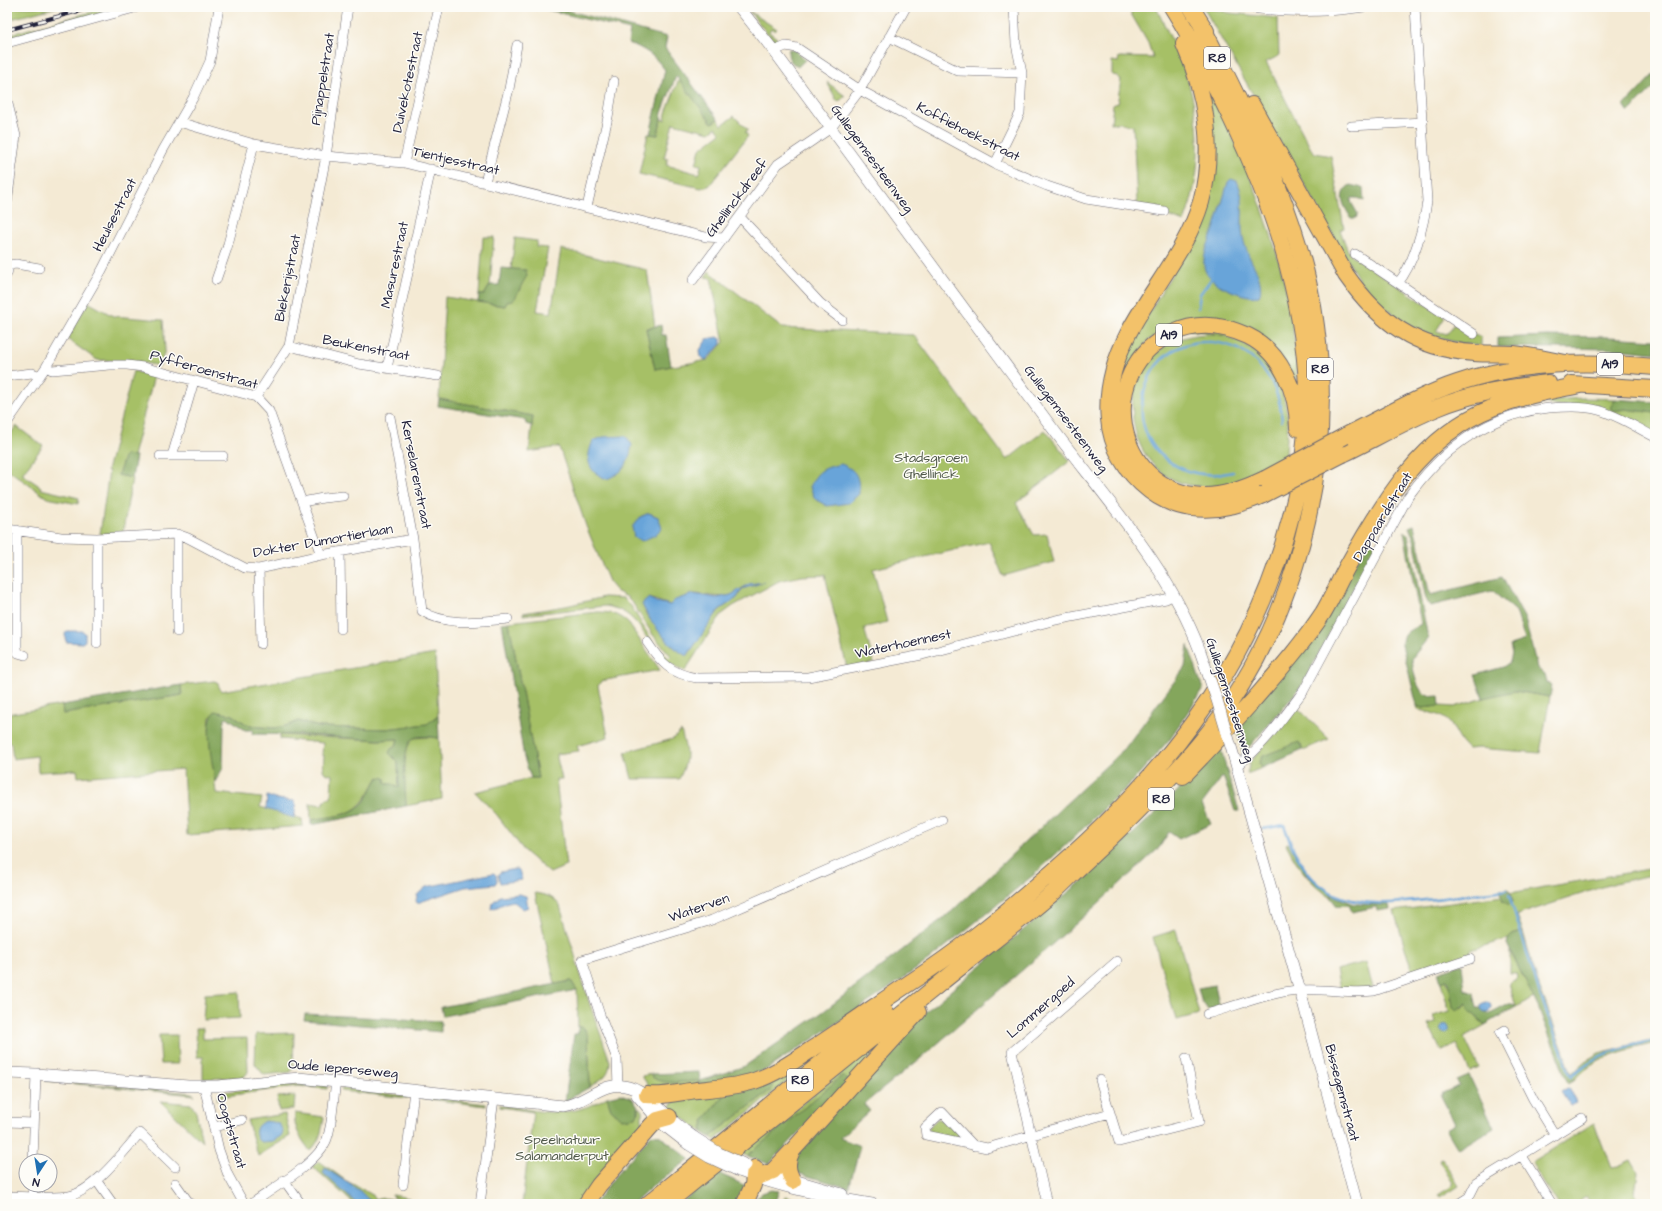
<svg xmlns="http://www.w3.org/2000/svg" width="1662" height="1211" viewBox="0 0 1662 1211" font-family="'Architects Daughter',sans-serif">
	<rect width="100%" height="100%" fill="#fdfcf7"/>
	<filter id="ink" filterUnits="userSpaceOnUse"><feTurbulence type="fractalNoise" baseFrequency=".025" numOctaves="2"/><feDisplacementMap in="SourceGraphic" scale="8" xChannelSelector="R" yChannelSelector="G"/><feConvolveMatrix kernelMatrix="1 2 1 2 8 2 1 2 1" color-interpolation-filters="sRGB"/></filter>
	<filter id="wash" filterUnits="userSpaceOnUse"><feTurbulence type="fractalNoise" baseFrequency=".012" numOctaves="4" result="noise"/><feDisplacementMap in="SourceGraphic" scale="16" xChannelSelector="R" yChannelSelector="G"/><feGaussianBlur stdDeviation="0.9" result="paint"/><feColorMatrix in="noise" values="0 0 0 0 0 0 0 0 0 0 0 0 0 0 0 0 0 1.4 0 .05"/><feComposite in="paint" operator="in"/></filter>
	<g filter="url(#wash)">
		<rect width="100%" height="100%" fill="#f4ead4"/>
		<path fill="#a6c066" stroke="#647150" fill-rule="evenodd" d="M7 7H58L7 20Z
			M110 7H126L7 40V35Z
			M1127 7H1156C1164 25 1173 41 1180 59 1202 113 1205 168 1184 222L1137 204 1133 126 1121 123H1111L1113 105 1119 102 1118 99 1121 79 1118 78V76L1112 75V61L1118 62 1119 57 1153 58 1148 43Z
			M1203 7 1230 13 1278 18 1279 56 1266 62 1311 149 1315 153 1331 156 1344 228 1340 230 1348 251 1353 256 1445 317 1436 331 1447 334 1454 324 1481 337V346C1424 339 1396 324 1359 280Z
			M749 11 777 29 775 31 771 28 769 32 783 43 779 45 776 44Z
			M679 79 712 123 718 119 722 125 734 116 748 130 745 132 748 136 709 186 701 188 639 174 648 134 658 135 661 119 665 120 666 113ZM673 123 710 132 716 127 721 133 700 149 696 164 701 165 699 174 666 165 668 159 664 158Z
			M827 82 845 96 841 100 837 101Z
			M1206 84C1254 176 1296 278 1297 384L1268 341 1169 327 1147 341 1120 385H1117L1121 371 1134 339 1199 228Z
			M483 237H494L490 285 484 295H479Z
			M515 238 537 241 536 247 548 248 537 311 551 313 561 249 647 270 655 327 646 328 655 369 708 360 724 342 711 278 705 277 709 271 782 328 914 335 1007 460 1045 430 1070 461 1016 503 1034 535 1047 534 1054 562 1003 576 989 542 873 569 887 622 864 628 874 663 847 668 825 575 801 576 779 581 733 606 721 615 685 671C678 667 669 664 663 659 642 637 639 611 605 606L523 615V613L566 606 604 597 623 598 631 606 657 649 669 658 671 656 653 635 632 602 627 597 616 591 610 584 586 526 559 447 529 452 533 416 439 399 445 297 505 306 506 302 519 292 525 270 511 269ZM649 513 658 517 634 537 633 527 640 517ZM761 583 742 589 737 598 719 610 687 656C670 647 657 628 645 613L649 598 670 605C677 602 685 595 694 594 707 594 717 599 731 595 744 591 743 584 761 583Z
			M88 302 113 316 163 320 165 350 160 366 134 361 97 360 67 339Z
			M1213 334C1259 339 1285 379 1288 422 1288 433 1286 445 1286 456 1263 468 1249 481 1222 485 1112 504 1097 332 1213 334Z
			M133 371 154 376 133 456 125 455 118 475 132 478 123 532 100 534 109 471H107Z
			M1584 398 1615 399 1612 403 1614 411 1625 409 1655 413V434L1612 412 1548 404V400Z
			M16 426 43 446 22 474 41 487V489L79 498 78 504 47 498 7 469V439Z
			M597 612C610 612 619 614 629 624L660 670 601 681 598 686 608 737 577 746 579 751 556 754 562 779H556L566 866 550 873 525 852 497 815 475 792 531 778H538L509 622Z
			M435 654 438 716 428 724 386 729 319 727 298 721 290 725 275 728 260 727 246 724 233 715 210 717 209 728 216 793 262 798 260 807 302 819 303 826 187 835 183 769 78 777 77 770 38 772 37 756 13 759 11 743H7V714L62 705 63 714 182 695 181 685 214 681 217 682 221 691Z
			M1515 691 1550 697 1540 753 1478 748 1468 749C1458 741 1456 729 1448 721 1440 714 1428 712 1418 710L1417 706 1422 708 1440 706 1455 707 1503 692Z
			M1297 707 1329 739 1303 750 1301 744 1263 756 1259 763 1262 768 1247 774 1250 762Z
			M681 731C687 752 689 759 679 779H632L625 752 673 739Z
			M280 735 379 740 398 739 396 746 391 749 398 762 399 788C392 784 383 783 376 780 358 817 347 814 311 820L310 803 322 805 327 798H331L332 775 325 773 323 770 324 755H322L323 743 280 739Z
			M428 737 439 738 442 799 406 806C405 788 399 750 414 738Z
			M1288 843 1308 876 1332 895 1330 897C1308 881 1298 867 1286 844Z
			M1655 868V874L1615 883 1517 915 1523 932 1514 934 1508 939 1470 950 1471 956 1413 975 1394 911 1502 896 1503 901 1513 902 1510 893Z
			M535 893C546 895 553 896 560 906L589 1002 610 1061C610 1076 601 1079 590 1087L588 1036 584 1028 578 1026 577 990 571 981 555 984Z
			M1176 930 1199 1014 1176 1020 1153 937Z
			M1510 951 1534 998 1516 1007 1509 983 1518 978 1517 973H1510Z
			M1366 962 1373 988H1340L1336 970Z
			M1446 980 1450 987 1451 1000 1462 1008 1465 1004H1469L1468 1009 1485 1025 1464 1037 1479 1068 1470 1072 1457 1044 1441 1051 1428 1024 1435 1022 1433 1016 1449 1011 1441 982Z
			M239 992 240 1018 203 1020 205 994Z
			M877 1008 715 1140 710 1137 772 1089V1086L768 1083 754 1090 746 1087Z
			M902 1023 849 1081 843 1075 747 1156 742 1153Z
			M196 1028H203V1039L247 1038 248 1072 244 1077 203 1079V1057H197Z
			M294 1033 293 1068 291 1072 264 1075 255 1064 256 1034Z
			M159 1035H177L178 1064H161Z
			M1655 1039V1043C1625 1051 1594 1055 1574 1080L1571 1074 1585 1061 1599 1053Z
			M651 1074 653 1078 668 1082 700 1081V1086L655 1090 649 1087 642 1076Z
			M46 1080 191 1093 195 1095 46 1081Z
			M287 1084 327 1086V1089L298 1086 219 1097 217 1100 219 1094 225 1092Z
			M342 1088 407 1096V1098L341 1091Z
			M726 1093 704 1120 702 1132 670 1108 671 1104 677 1100Z
			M295 1096 294 1109 279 1111 277 1097Z
			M421 1096 486 1104V1106L421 1098Z
			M607 1097 611 1109 622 1119 638 1113V1106L642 1111V1124L582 1204H522L533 1112 500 1107V1105C543 1111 566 1121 607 1097Z
			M160 1101 191 1104 196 1112 202 1142Z
			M295 1113 324 1117C322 1130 320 1142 310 1151 301 1138 293 1129 295 1113Z
			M285 1114 290 1136 258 1156 247 1120Z
			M937 1119 946 1120 965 1140 929 1134 928 1128Z
			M1594 1123 1611 1167 1618 1166 1631 1160 1638 1172 1635 1193 1640 1204H1591L1586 1196 1574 1204H1558L1531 1162Z
			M1442 1158 1459 1186 1440 1198 1438 1195 1454 1185 1439 1160Z
			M319 1161 345 1180 371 1194 375 1200C385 1196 393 1199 403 1204H354L312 1166Z
			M392 1195 409 1198 408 1204 392 1197Z
			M785 1196 817 1204H783Z"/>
		<path fill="#84a65b" stroke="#53644b" d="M536 7H555L667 37 665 48 718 119 712 123 676 76 662 113 658 135 650 134 665 70C655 56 644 48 628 43L630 30Z
			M789 49 795 50 805 60 798 67C791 63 786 57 789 49Z
			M1655 73V86L1629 112 1624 106Z
			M1350 185 1363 188 1364 201 1357 198H1352L1351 202 1358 214 1356 218H1351C1344 206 1336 195 1350 185Z
			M501 268 526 270 527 276C521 284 519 293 513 301L507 302 505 306 478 302 479 295H484L490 285H499Z
			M661 325 662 335H666L671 366 655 369 646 329Z
			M1547 336 1609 337 1655 340V353L1616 349 1498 347V338Z
			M439 399 533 416 532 426 526 424 525 420 438 406Z
			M1615 399 1655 402V413L1625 409 1614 411 1610 408Z
			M125 455 136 456 132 478 118 475Z
			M1414 525 1430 595 1502 577 1525 619 1537 668 1545 675 1547 683 1552 685 1550 697 1515 691 1483 698 1475 675 1503 667 1510 662 1512 654 1510 645 1525 640 1516 611 1492 591 1430 606 1426 600 1414 539 1409 527Z
			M1404 532 1408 534 1428 638 1412 658C1413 669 1416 693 1429 696 1432 697 1436 696 1439 696L1440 706 1422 708 1417 706 1402 645C1401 632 1411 630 1421 624Z
			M1371 541 1376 546 1301 687 1243 754 1236 726Z
			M509 622 538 778H531L524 758 502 623Z
			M1188 645 1203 689 1169 740 1130 784 1036 873 929 960 881 994 764 1071 700 1086V1081C688 1081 655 1087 651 1074L699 1072 700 1081 745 1066 824 1011 951 912 1125 748 1185 667Z
			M181 685 182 695 63 714 62 705Z
			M215 711 233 715 246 724 260 727 275 728 290 725 298 721 319 727 386 729 427 724 438 716 439 738C432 737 421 735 414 738 400 745 406 793 406 806L311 825V820C332 816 356 817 368 796 372 789 374 782 379 777L385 778 386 784H393L399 788 398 762 389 753 391 749 396 746 398 739 379 740 307 735 252 734 253 730H245L227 717 225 718 224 725 223 768 215 782C213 764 203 725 215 711Z
			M1299 742 1303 750 1262 768 1259 763 1263 756Z
			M1220 747 1239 811H1235L1223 776 1202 804 1211 824 1179 839 1169 832 1159 848 1079 921 921 1058 864 1104 870 1111 840 1138 860 1146 849 1188 797 1173 794 1155 925 1012 1083 880 1166 803Z
			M1509 889 1513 902 1509 905 1503 901 1499 890Z
			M1332 895 1354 904 1389 905 1390 909 1377 911 1376 907 1352 912 1349 905 1337 906 1330 897Z
			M1523 932 1537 980 1574 1080 1568 1083 1538 1007 1507 944C1508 935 1514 934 1523 932Z
			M1462 964 1465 990 1474 993 1477 1008H1480L1490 1014 1509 1004H1513L1516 1007 1485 1025 1468 1009 1467 1003 1457 1010 1453 1007 1449 982 1446 980 1441 982 1438 972Z
			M571 981 577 990 443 1016 441 1007Z
			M1215 985 1220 1008 1208 1010 1201 1000 1198 988Z
			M305 1014 441 1021V1032L304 1020Z
			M578 1026 584 1028 588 1036 590 1087 565 1101 574 1034H578Z
			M843 1075 849 1081 769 1164 747 1156Z
			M1469 1075 1494 1128 1458 1149 1446 1129 1455 1124 1440 1094 1459 1086 1457 1080Z
			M768 1083 772 1085V1089L710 1137 702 1132 704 1120 726 1093 746 1087 754 1090Z
			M620 1094 632 1098 638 1106V1113L636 1117 622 1119 611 1109 607 1097Z
			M652 1134 659 1135 690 1159 655 1184 633 1204H594L616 1175Z
			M718 1173 748 1187 741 1200 736 1204H679Z
			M771 1190 779 1191 774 1204H750L762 1193Z"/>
		<path fill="#68a4d9" stroke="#45638a" d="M1231 179 1237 181C1244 196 1242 207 1242 223 1241 240 1248 255 1256 270 1259 276 1263 290 1259 296 1249 298 1236 293 1227 289 1189 272 1207 252 1216 223 1220 210 1224 196 1228 182Z
			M718 337 721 339V344L706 360 701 357 700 350 707 339Z
			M626 436 632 445C628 464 626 471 607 479 587 472 585 459 593 441L603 437Z
			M841 464C857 470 859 477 859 494L849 503 827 506 815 499 810 487C817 470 824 468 841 464Z
			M649 513 658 517 662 528 655 535 642 541 634 537 632 527 640 517Z
			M764 582 742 589 737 598 719 610 687 656C671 649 648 620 642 604L649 598 656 602 670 605 675 600 693 594 717 598 731 595 749 584Z
			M67 631H83L85 633V641L82 643 66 642 65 634Z
			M267 796 276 799 295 801V805H296L294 818 266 809Z
			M516 869 519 870 522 880 500 883 498 875 500 872Z
			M494 873 496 875 497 881 495 884 465 887 417 903 416 901 417 895 426 887Z
			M519 894 526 896 528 907 523 909 513 901C504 902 500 907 491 909L492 903 500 896Z
			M1481 1007a5 5 0 1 1 10 0a5 5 0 1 1-10 0Z
			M1440.5 1029a4.5 4.5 0 1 1 9 0a4.5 4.5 0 1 1-9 0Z
			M1569 1087 1577 1103 1570 1106 1561 1092Z
			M265 1121 279 1123 283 1132 281 1136 273 1141 261 1142 257 1139C254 1130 256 1125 265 1121Z
			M325 1168 360 1191 373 1204H357L323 1173Z"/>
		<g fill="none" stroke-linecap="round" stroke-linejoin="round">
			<path stroke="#68a4d9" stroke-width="2.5" d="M1198 308 1200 294 1211 279
				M1233 472C1206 478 1181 474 1160 454 1148 442 1140 423 1142 405 1151 313 1276 324 1282 421
				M1263 829 1284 825C1309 903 1352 909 1425 900 1453 897 1480 893 1507 890
				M1509 895 1541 997 1571 1076C1599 1051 1620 1049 1655 1040"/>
		</g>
	</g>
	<g filter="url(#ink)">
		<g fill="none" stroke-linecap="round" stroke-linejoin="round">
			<defs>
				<path id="minor" d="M1244 7C1284 13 1324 13 1364 7
					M889 37 958 71 1022 73
					M7 43 138 7
					M774 51 786 46 797 48 860 90 995 164 1047 186 1086 199 1164 211
					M7 100 16 136 7 203
					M179 122 254 144 326 156 404 163 706 237 724 238
					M1351 126 1423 122
					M404 163 439 7
					M995 164 1020 113 1022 73 1016 44 1014 7
					M485 182 509 89 517 45
					M587 207 608 117 614 81
					M740 217 820 303 842 320
					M1355 254 1474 334
					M7 274 9 265 16 264 39 268
					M216 280 227 248 254 144
					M693 280 778 164 831 128 860 90 906 7
					M1398 283C1414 264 1424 225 1427 201L1415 7
					M289 346 359 364 438 376
					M46 367 52 370 110 365H127L143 367 256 397 269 411 321 555
					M387 368 431 169
					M7 376 32 373 40 376
					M194 381 172 456H223
					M256 397 289 346 326 156 348 7
					M390 417 413 539 422 611C447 627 481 621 508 619
					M7 423 46 367 102 270 163 150 193 98 210 61 219 7
					M160 456H172
					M302 502 323 498 343 496
					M7 529 61 537 97 538 177 534 188 538 245 568 259 569 321 555 413 539
					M17 530V648L18 653 25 655
					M177 534V632
					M97 538V643
					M340 552 341 629
					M259 569 261 644
					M647 642C661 663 671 674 697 678L808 677 922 655 1056 620 1166 599 1174 595
					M1236 766C1261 750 1286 714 1304 690L1408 497C1443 448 1488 414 1549 408 1565 407 1582 406 1598 410 1618 415 1637 428 1655 437
					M1207 1014C1233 1007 1273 991 1300 990 1325 988 1349 994 1374 991L1470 959
					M1505 1030 1500 1033 1533 1099 1555 1135
					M1100 1080 1119 1142 1199 1122 1186 1058
					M204 1086 219 1150 228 1175 244 1204
					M618 1086 617 1059 600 1015 582 960 712 920 942 820
					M7 1122 34 1123
					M214 1127 242 1120
					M974 1146 942 1112 925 1128 926 1135 987 1148 1110 1113
					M1522 1156 1552 1204
					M33 1161 36 1074
					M96 1180 113 1204
					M284 1180 301 1204
					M175 1183 190 1204
					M403 1185 414 1090
					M7 1196C27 1196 49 1199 69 1196 94 1191 123 1152 140 1133L175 1167
					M32 1204 33 1185
					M251 1204C272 1189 318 1163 327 1139 333 1122 333 1100 336 1082
					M480 1204 494 1099
					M1047 1204 1012 1052 1117 961
					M1458 1204 1469 1197 1476 1183 1582 1118"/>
				<path id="tertiary" d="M739 7 774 51C865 174 956 297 1047 421 1102 495 1167 563 1200 651
					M1234 757 1302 998 1357 1204
					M7 1073 36 1074 188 1086H218L299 1078 563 1106C580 1104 592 1092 608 1087 635 1079 654 1103 671 1119 678 1126 687 1132 695 1138
					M637 1095 661 1123 688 1144
					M739 1171C782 1188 826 1196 872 1204
					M766 1172 842 1194"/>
				<path id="motorway" d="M1191 7 1206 31
					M1184 44C1206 93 1215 149 1201 202 1187 250 1152 288 1129 332 1100 388 1097 450 1150 491 1184 517 1227 511 1263 495
					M1252 105 1346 275C1379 322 1416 349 1474 353 1488 354 1501 353 1514 354 1531 356 1549 360 1566 363
					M1571 384 1655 389
					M1345 436C1382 418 1418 396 1457 383 1522 361 1588 361 1655 367
					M1343 454C1374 439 1405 421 1437 408 1472 393 1510 387 1548 383
					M1265 479C1246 488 1223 497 1202 496 1113 491 1093 369 1173 333 1198 321 1224 325 1248 336 1281 352 1298 393 1298 428
					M1183 776C1207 752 1229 727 1251 703 1276 674 1302 645 1323 613 1332 598 1339 581 1348 565 1382 503 1423 435 1492 408 1520 396 1551 391 1580 385
					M647 1095C664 1097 680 1092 697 1090 717 1088 735 1087 754 1081 775 1074 794 1061 812 1049 848 1026 883 1000 920 976 961 949 998 919 1035 887 1155 787 1252 671 1291 516 1302 473 1309 433 1307 387 1303 291 1271 202 1230 116 1212 79 1194 42 1172 7
					M792 1151C786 1162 787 1171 793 1181
					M755 1178 773 1171 792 1151 918 1012
					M745 1203 753 1185 755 1168
					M586 1204 599 1185 652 1125 658 1120 669 1117
					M648 1204 885 1011
					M666 1204C756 1131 847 1058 938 985 976 954 1017 924 1054 892 1065 882 1075 871 1086 861 1129 821 1172 779 1209 732 1297 619 1335 466 1316 326 1302 217 1248 119 1200 22"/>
			</defs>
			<use href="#minor" stroke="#6c6871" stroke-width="10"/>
			<use href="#tertiary" stroke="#6c6871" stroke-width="12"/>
			<use href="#motorway" stroke="#6c6871" stroke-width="18"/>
			<use href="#minor" stroke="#fff" stroke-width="9"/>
			<use href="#tertiary" stroke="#fff" stroke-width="11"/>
			<use href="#motorway" stroke="#f3c26a" stroke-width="16"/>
			<defs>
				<path id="rail" d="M7 30 94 7"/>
			</defs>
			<use href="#rail" stroke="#22223b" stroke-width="4"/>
			<use href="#rail" stroke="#fdfcf7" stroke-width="2.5" stroke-dasharray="8" stroke-linecap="butt"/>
			<defs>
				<path id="tertiary-bridge" d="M1200 651 1217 700 1234 757
					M695 1138 719 1153 746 1165
					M688 1144 709 1157 739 1171"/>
				<path id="motorway-bridge" d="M1265 479 1345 436
					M1263 495 1343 454"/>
			</defs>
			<use href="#tertiary-bridge" stroke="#6c6871" stroke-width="12" stroke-linecap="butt"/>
			<use href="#motorway-bridge" stroke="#6c6871" stroke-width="18" stroke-linecap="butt"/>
			<use href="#tertiary-bridge" stroke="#fff" stroke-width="11"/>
			<use href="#motorway-bridge" stroke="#f3c26a" stroke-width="16"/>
		</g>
	</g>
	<g text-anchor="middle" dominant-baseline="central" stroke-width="3" stroke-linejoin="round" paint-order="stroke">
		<g fill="#fdfcf7" stroke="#646373" stroke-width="1">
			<rect x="1204" y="47" width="26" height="22" rx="3"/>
			<rect x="1156" y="324" width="26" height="22" rx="3"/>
			<rect x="1597" y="353" width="26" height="22" rx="3"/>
			<rect x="1307" y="358" width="26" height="22" rx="3"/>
			<rect x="1148" y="788" width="26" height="22" rx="3"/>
			<rect x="787" y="1069" width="26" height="22" rx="3"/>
		</g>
		<g font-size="13" font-weight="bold" fill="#22223b">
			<text x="1217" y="58">R8</text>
			<text x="1169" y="335">A19</text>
			<text x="1610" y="364">A19</text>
			<text x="1320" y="369">R8</text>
			<text x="1161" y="799">R8</text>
			<text x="800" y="1080">R8</text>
		</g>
		<g font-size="14" fill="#22223b" stroke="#fdfcf7">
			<text transform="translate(323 79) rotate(-81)">Pijnappelstraat</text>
			<text transform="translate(408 82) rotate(-78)">Duivekotestraat</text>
			<text transform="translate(968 132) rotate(27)">Koffiehoekstraat</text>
			<text transform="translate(872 159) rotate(54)">Gullegemsesteenweg</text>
			<text transform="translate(456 161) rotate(13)">Tientjesstraat</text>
			<text transform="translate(737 198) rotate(-53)">Ghellinckdreef</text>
			<text transform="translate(115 215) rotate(-63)">Heulsestraat</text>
			<text transform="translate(395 265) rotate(-78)">Masurestraat</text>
			<text transform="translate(288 278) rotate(-79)">Blekerijstraat</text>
			<text transform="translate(366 348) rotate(11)">Beukenstraat</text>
			<text transform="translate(204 370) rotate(16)">Pyfferoenstraat</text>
			<text transform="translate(1066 419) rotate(53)">Gullegemsesteenweg</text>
			<text transform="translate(416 475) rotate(79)">Kerselarenstraat</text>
			<text transform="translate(1383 517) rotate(-59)">Dappaardstraat</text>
			<text transform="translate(323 541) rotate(-10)">Dokter Dumortierlaan</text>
			<text transform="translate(903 644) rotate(-12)">Waterhoennest</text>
			<text transform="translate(1230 700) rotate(72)">Gullegemsesteenweg</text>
			<text transform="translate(699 908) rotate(-19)">Waterven</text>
			<text transform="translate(1041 1008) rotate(-41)">Lommergoed</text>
			<text transform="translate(343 1069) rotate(5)">Oude Ieperseweg</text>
			<text transform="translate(1342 1093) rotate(75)">Bissegemstraat</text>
			<text transform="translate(231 1131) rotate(74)">Oogststraat</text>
		</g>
		<g font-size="14" fill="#50594a" stroke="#fdfcf7">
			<text x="931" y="458">Stadsgroen<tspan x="931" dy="16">Ghellinck</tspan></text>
			<text x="562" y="1140">Speelnatuur<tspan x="562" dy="16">Salamanderput</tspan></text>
		</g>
	</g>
	<rect width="1662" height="1211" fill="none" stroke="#fdfcf7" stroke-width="24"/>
	<g transform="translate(38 1173) rotate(192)"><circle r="19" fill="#fdfcf7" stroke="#a5a5ac"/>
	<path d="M0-3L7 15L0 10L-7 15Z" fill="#1f6fb2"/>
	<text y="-6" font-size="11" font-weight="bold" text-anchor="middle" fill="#22223b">N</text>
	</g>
</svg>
